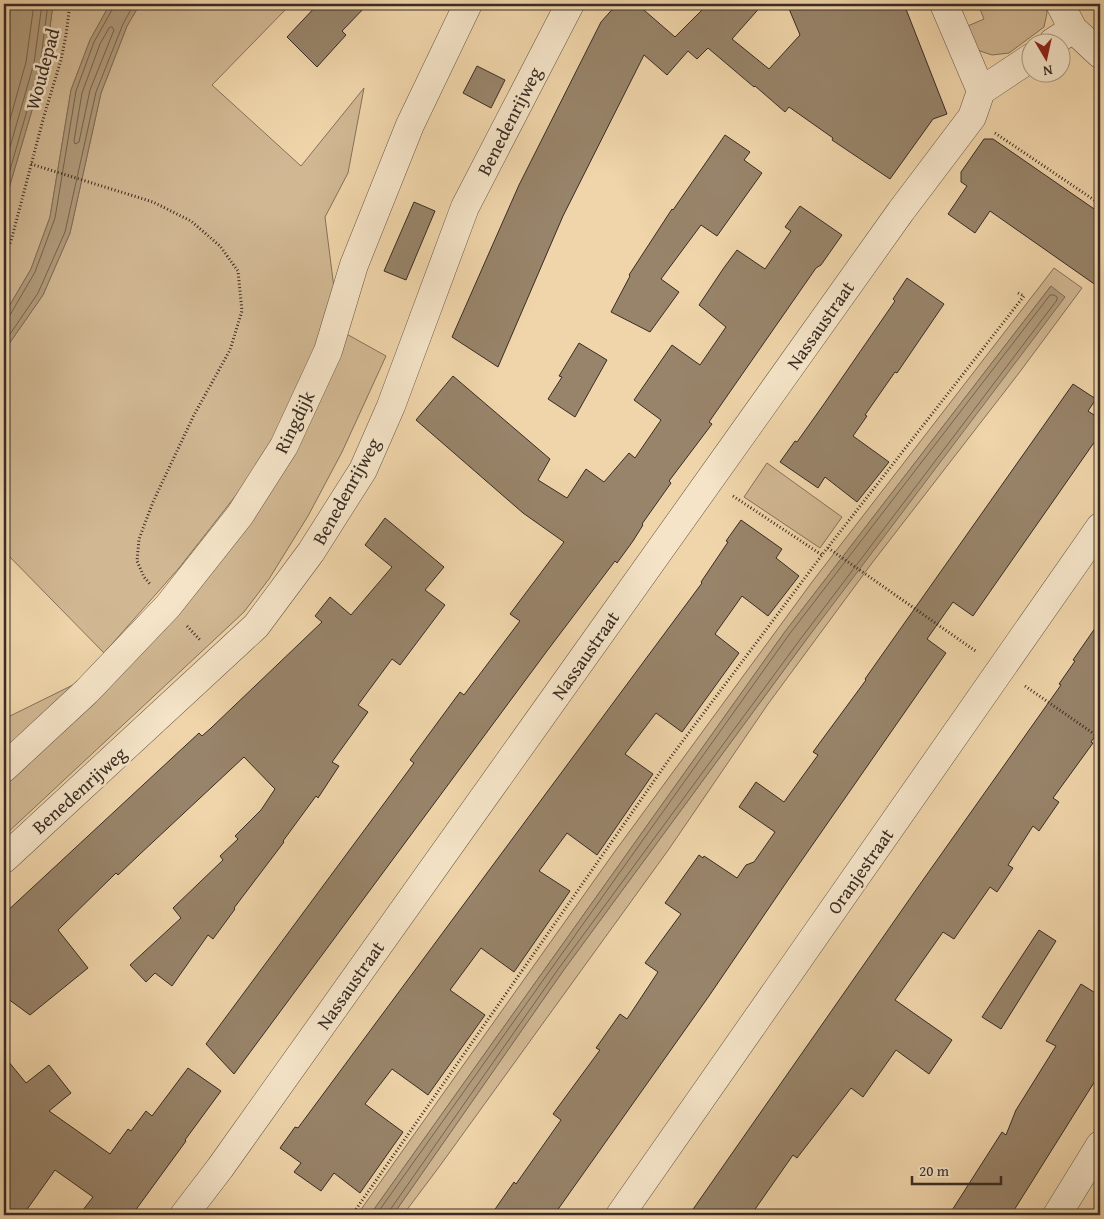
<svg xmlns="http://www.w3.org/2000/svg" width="1104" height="1219" viewBox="0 0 1104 1219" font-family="'Gentium Book Plus',serif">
	<rect width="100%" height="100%" fill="#f0d5aa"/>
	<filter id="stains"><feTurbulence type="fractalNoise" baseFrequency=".004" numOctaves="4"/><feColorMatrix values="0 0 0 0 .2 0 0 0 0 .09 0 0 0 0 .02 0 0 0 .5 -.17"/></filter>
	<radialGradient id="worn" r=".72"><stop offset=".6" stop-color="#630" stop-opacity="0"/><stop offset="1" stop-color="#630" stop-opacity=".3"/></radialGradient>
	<path fill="#d1b893" stroke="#85725c" d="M53 4H110L90 40 71 90 50 217 31 269 4 315V205L45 66Z
		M140 4H283L287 8 212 85 301 166 364 88 348 173 325 217 334 288 308 373 273 448 179 568 104 653 4 551V351L43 295 70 233 101 93 127 26Z
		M978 4H1046L1047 13 1044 27 1009 53 992 55 980 51 969 42 963 28 984 19Z
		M1054 268 1082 288 1019 373 872 563 768 704 669 849 439 1167 403 1215H393L563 971 803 644 1051 286 784 633 370 1215H357L613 854 812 582Z
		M343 332 386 356 342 452 308 516 269 579 244 612 4 836V781L34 754 166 618Z
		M767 463 842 517 820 548 744 497Z
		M83 680 4 754V719Z"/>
	<path fill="#b29c7c" stroke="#826f59" d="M4 4H53L45 66 4 205Z
		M110 4H140L127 26 101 93 70 233 43 295 4 351V315L31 269 50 217 71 90 90 40Z
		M1051 286 1065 297 803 644 563 971 393 1215H370L784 633Z"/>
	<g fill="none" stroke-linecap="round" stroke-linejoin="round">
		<path stroke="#766450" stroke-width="1" d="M112 27 114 30 90 90 79 142 75 144 74 141 82 93 100 44 109 28Z
			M4 141 26 62 34 4
			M4 168 34 63 42 4
			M4 191 40 65 48 4
			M4 317 10 315 35 272 55 218 76 91 94 42 113 8 114 4
			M4 343 38 293 65 232 96 92 123 24 134 4
			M376 1215 788 636 1050 295H1054L1057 297V300L799 641 559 968 390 1210 389 1215"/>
	</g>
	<path fill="#98846a" stroke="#392c24" d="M318 4H368L342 31 346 35 317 67 287 37Z
		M617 4H637L675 37 708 4H763L732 39 769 69 800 35 787 4H904L947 114 933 119 890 179 832 140 833 138 789 107 785 112 755 86 754 87 708 48 697 59 688 51 667 75 644 55 563 216 498 367 452 337 519 185 601 22Z
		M477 66 505 80 491 108 463 93Z
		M725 135 750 152 744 160 762 173 717 236 701 225 661 279 679 292 650 332 611 312 630 276 629 275 672 209 673 210Z
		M984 139H993L1100 213V288L990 211 975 233 948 214 967 186 961 182V172Z
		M414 202 435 211 406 280 384 271Z
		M800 206 842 235 821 265 816 268 709 422 712 424 669 481 671 483 642 524 643 525 633 541 617 563 615 561 547 651 234 1074 206 1044 414 763 410 760 432 730 460 692 464 695 520 621 510 614 564 542 523 513 416 420 453 376 550 459 538 480 567 498 586 469 604 482 629 453 635 458 661 420 634 400 672 345 700 365 726 327 699 305 723 269 737 250 765 269 791 231 785 227Z
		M907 278 944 304 897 373 895 372 865 415 867 416 853 436 889 462 857 502 825 477 818 488 780 462 795 441 797 442 824 404 895 301 893 299Z
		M579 343 607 360 575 417 548 399 562 377 559 376Z
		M1073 384 1096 399 1088 411 1100 419V434L973 616 953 602 927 639 946 653 788 880 709 996 554 1215H491L514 1182 516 1184 561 1120 553 1114 600 1050 596 1048 620 1014 627 1019 658 972 645 963 681 914 665 903 699 855 703 858 704 856 737 878 746 865 754 862 775 832 739 807 756 782 784 802 818 755 813 752 866 680 865 679Z
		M385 518 444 567 425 590 445 605 400 665 392 659 358 705 368 712 332 762 339 766 318 798 316 796 283 841 284 842 234 908 235 909 213 939 208 935 172 986 155 973 146 982 130 965 181 918 173 908 223 860 220 856 238 839 235 836 261 810 275 789 244 757 139 855 118 875 116 873 58 930 88 968 30 1015 4 996V914L199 733 202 736 211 728 322 622 315 616 330 597 351 615 392 567 365 545Z
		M741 520 782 549 776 558 799 576 768 616 742 596 715 634 739 653 682 732 656 713 625 754 653 774 597 855 567 833 539 871 570 891 514 972 481 948 450 990 485 1015 428 1095 392 1069 365 1104 403 1132 360 1193 334 1173 321 1191 294 1172 301 1163 280 1148 295 1127 298 1128 702 583 701 582 728 542 726 541Z
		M1100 621V729L1091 742 1093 743 1053 798 1059 802 1039 831 1033 826 1008 865 1013 868 997 892 990 887 954 939 943 932 895 1000 952 1040 929 1074 896 1050 863 1097 851 1088 797 1158 793 1155 751 1215H689L918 887 1061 685 1059 684 1075 661 1073 660Z
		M1039 930 1056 941 1001 1029 982 1017Z
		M1081 984 1100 996V1073L1011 1215H949L1002 1132 1006 1135 1016 1110 1056 1046 1046 1041Z
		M4 1056 26 1083 49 1065 71 1093 49 1111 110 1154 128 1129 131 1131 146 1111 152 1116 188 1068 221 1091 185 1140 186 1141 132 1215H79L93 1197 55 1170 23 1215H14L4 1208Z"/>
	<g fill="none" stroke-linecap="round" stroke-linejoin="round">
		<defs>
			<path id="street" d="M944 4 981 91 1032 57
				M1060 4 1073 29 1100 54
				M1053 42 1073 29
				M4 768 87 691 168 606 240 515 284 446 328 351 354 265 410 125 468 4
				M4 859 256 626 311 552 363 470 391 406 465 207 570 4
				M184 1215 220 1168 901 211 972 117 981 91
				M620 1215 1100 527
				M1057 1215 1100 1145"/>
		</defs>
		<use href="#street" stroke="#675646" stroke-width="29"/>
		<path stroke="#392c24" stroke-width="3" stroke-dasharray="1 2.5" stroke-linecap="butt" d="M995 133 1100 204
			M31 164 153 202 191 221 220 246 238 271 242 311 230 350 194 415 153 502 139 539 137 561 144 577 150 584
			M4 256 11 241 44 116 61 60 66 35 70 4
			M733 496 822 555
			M828 548 977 652
			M187 626 200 640
			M1025 686 1100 738
			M352 1215 670 758 822 555 1024 296 1018 293"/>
		<use href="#street" stroke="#f5e4c8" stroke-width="28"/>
	</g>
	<g text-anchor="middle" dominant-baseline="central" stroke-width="5" stroke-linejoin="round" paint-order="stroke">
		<g font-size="19" fill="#392c24" stroke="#f5e4c8">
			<text transform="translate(42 69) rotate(-75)">Woudepad</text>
			<text transform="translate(509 121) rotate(-63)">Benedenrijweg</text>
			<text transform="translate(820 325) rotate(-55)">Nassaustraat</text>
			<text transform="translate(294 422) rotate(-64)">Ringdijk</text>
			<text transform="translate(346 491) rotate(-61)">Benedenrijweg</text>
			<text transform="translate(585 655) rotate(-55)">Nassaustraat</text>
			<text transform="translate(79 790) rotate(-42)">Benedenrijweg</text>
			<text transform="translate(860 871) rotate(-55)">Oranjestraat</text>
			<text transform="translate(350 985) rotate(-55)">Nassaustraat</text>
		</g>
	</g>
	<rect width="1104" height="1219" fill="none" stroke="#f0d5aa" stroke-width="20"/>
	<rect x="5" y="5" width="1094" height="1209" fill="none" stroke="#392c24" stroke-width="2.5"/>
	<rect x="10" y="10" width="1084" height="1199" fill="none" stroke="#392c24"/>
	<g transform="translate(1046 58) rotate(171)"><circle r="24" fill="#f5e4c8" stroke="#aa9a86"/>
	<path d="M0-4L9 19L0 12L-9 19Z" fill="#8f2418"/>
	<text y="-8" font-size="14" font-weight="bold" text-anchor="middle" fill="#392c24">N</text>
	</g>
	<path d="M912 1176v8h89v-8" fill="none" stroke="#392c24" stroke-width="2.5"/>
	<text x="919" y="1176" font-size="15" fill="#392c24" stroke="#f5e4c8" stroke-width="4" paint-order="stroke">20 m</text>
	<rect width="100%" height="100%" filter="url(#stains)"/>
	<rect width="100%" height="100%" fill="url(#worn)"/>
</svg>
